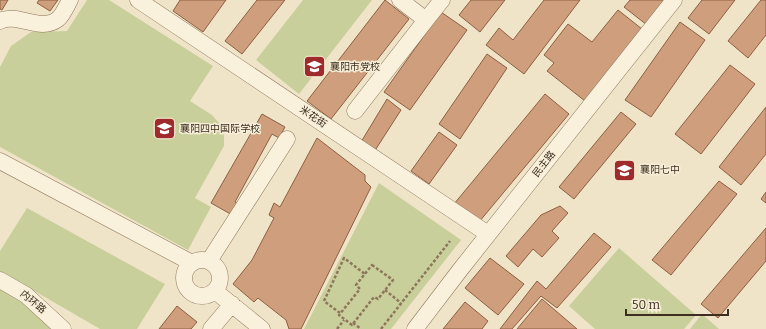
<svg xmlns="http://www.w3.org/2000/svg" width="766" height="329" viewBox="0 0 766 329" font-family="Bitter,'Noto Sans SC',serif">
	<rect width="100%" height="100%" fill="#f0e4c8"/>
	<path fill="#c9cf9b" d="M87 0H109L213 66 190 101 212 115 220 124 224 136V146L195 198 211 207 188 250 0 147V67L11 46 31 32 67 31Z
		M303 0H372L299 94 256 60Z
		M379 183 461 240 391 329H304Z
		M27 208 165 284 137 329H100L0 271V251Z
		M619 248 696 315 684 329H595L569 306Z
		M0 280 63 329H0Z
		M702 314 719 329H690Z"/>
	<path fill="#cf9f7d" stroke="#8d5f41" d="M0 0H8L2 10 0 9Z
		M39 0H58L50 11 37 3Z
		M180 0H226L203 32 173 11Z
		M257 0H285L242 54 225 41Z
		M385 0 409 19 331 119 307 101Z
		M471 0H505L480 32 459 15Z
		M544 0H580L524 74 486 45 499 28 513 40Z
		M630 0H665L647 25 624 7Z
		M702 0H735L709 34 688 18Z
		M761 0H766V35L748 58 728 41Z
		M618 10 642 29 585 101 547 71 554 63 544 55 568 24 592 42Z
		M441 12 467 30 410 110 384 92Z
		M680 22 705 40 651 117 625 100Z
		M487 54 507 68 460 139 439 124Z
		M730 65 755 84 701 154 675 134Z
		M545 94 569 114 479 222 454 204Z
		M387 99 401 110 374 152 361 142Z
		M766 107V154L741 185 719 167Z
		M621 112 636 124 574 199 559 187Z
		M262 114 285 127 279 138 272 134 235 202 241 205 234 216 211 203Z
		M439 132 457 145 429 184 411 171Z
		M317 138 365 175V181L371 187 301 329H289L286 320 258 298 254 302 233 284 252 260 274 218 269 215 274 203 280 207Z
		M719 181 737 194 671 275 652 260Z
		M766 192V203L761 199Z
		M560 206 568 213 552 231 559 238 542 257 533 249 518 267 506 256 541 215Z
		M766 228V261L718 318 701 304Z
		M594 233 611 247 557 308 541 296 512 329H500L537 281 546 289Z
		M490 258 524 284 498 315 465 288Z
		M542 299 577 329H517Z
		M465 302 488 321 482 329H443Z
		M177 306 197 322 191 329H159Z"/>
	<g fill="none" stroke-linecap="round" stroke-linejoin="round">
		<defs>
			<path id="minor" d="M138 0 488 234
				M426 20 442 0
				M0 21C18 12 40 33 58 19 63 15 67 5 70 0
				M355 111 426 20 400 0
				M0 161 192 263
				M184 278a18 18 0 1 1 36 0a18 18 0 1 1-36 0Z
				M209 261 287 139
				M0 280 26 295 63 329
				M215 291 262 329
				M211 329 232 304
				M415 329 460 270 674 0"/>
		</defs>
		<use href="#minor" stroke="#8d765c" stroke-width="17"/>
		<path stroke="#8d765c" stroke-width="2.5" stroke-dasharray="3 2" stroke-linecap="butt" d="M372 265 393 280 378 299 374 297 352 325 339 315 360 289 356 285Z
			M385 290 401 303
			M340 313 324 301 344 258 365 274
			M353 323 361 329
			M337 329 344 320
			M381 329 450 241"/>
		<use href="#minor" stroke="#faf1dc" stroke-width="16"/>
	</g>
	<defs>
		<symbol id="university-square" viewBox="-11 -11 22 22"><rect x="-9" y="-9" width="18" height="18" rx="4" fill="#9e2a2b" stroke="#f7eed8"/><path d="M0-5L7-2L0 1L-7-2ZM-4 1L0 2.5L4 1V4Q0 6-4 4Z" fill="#fff"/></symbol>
		<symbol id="school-square" viewBox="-11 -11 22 22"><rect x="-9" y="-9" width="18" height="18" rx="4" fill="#9e2a2b" stroke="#f7eed8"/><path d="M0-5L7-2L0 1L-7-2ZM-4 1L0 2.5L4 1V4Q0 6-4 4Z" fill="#fff"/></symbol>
	</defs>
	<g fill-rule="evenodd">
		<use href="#university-square" x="302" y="54" width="25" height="25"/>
		<use href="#school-square" x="152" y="116" width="25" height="25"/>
		<use href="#school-square" x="612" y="158" width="25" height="25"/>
	</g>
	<g text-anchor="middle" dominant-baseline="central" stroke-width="3" stroke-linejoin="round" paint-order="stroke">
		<g font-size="10" fill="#3d2e20" stroke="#f7eed8" text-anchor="start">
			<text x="330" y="67">襄阳市党校</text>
			<text x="180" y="129">襄阳四中国际学校</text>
			<text x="640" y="170">襄阳七中</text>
		</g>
		<g font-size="10" fill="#3d2e20" stroke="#f7eed8">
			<text transform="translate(313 117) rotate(34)">米花街</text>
			<text transform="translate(544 164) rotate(-52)">民主路</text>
			<text transform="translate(33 302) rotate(40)">内环路</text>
		</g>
	</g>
	<path d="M626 309v6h102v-6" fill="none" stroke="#3d2e20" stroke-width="2"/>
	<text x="632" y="309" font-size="12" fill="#3d2e20" stroke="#f7eed8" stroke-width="3" paint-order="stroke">50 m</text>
</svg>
